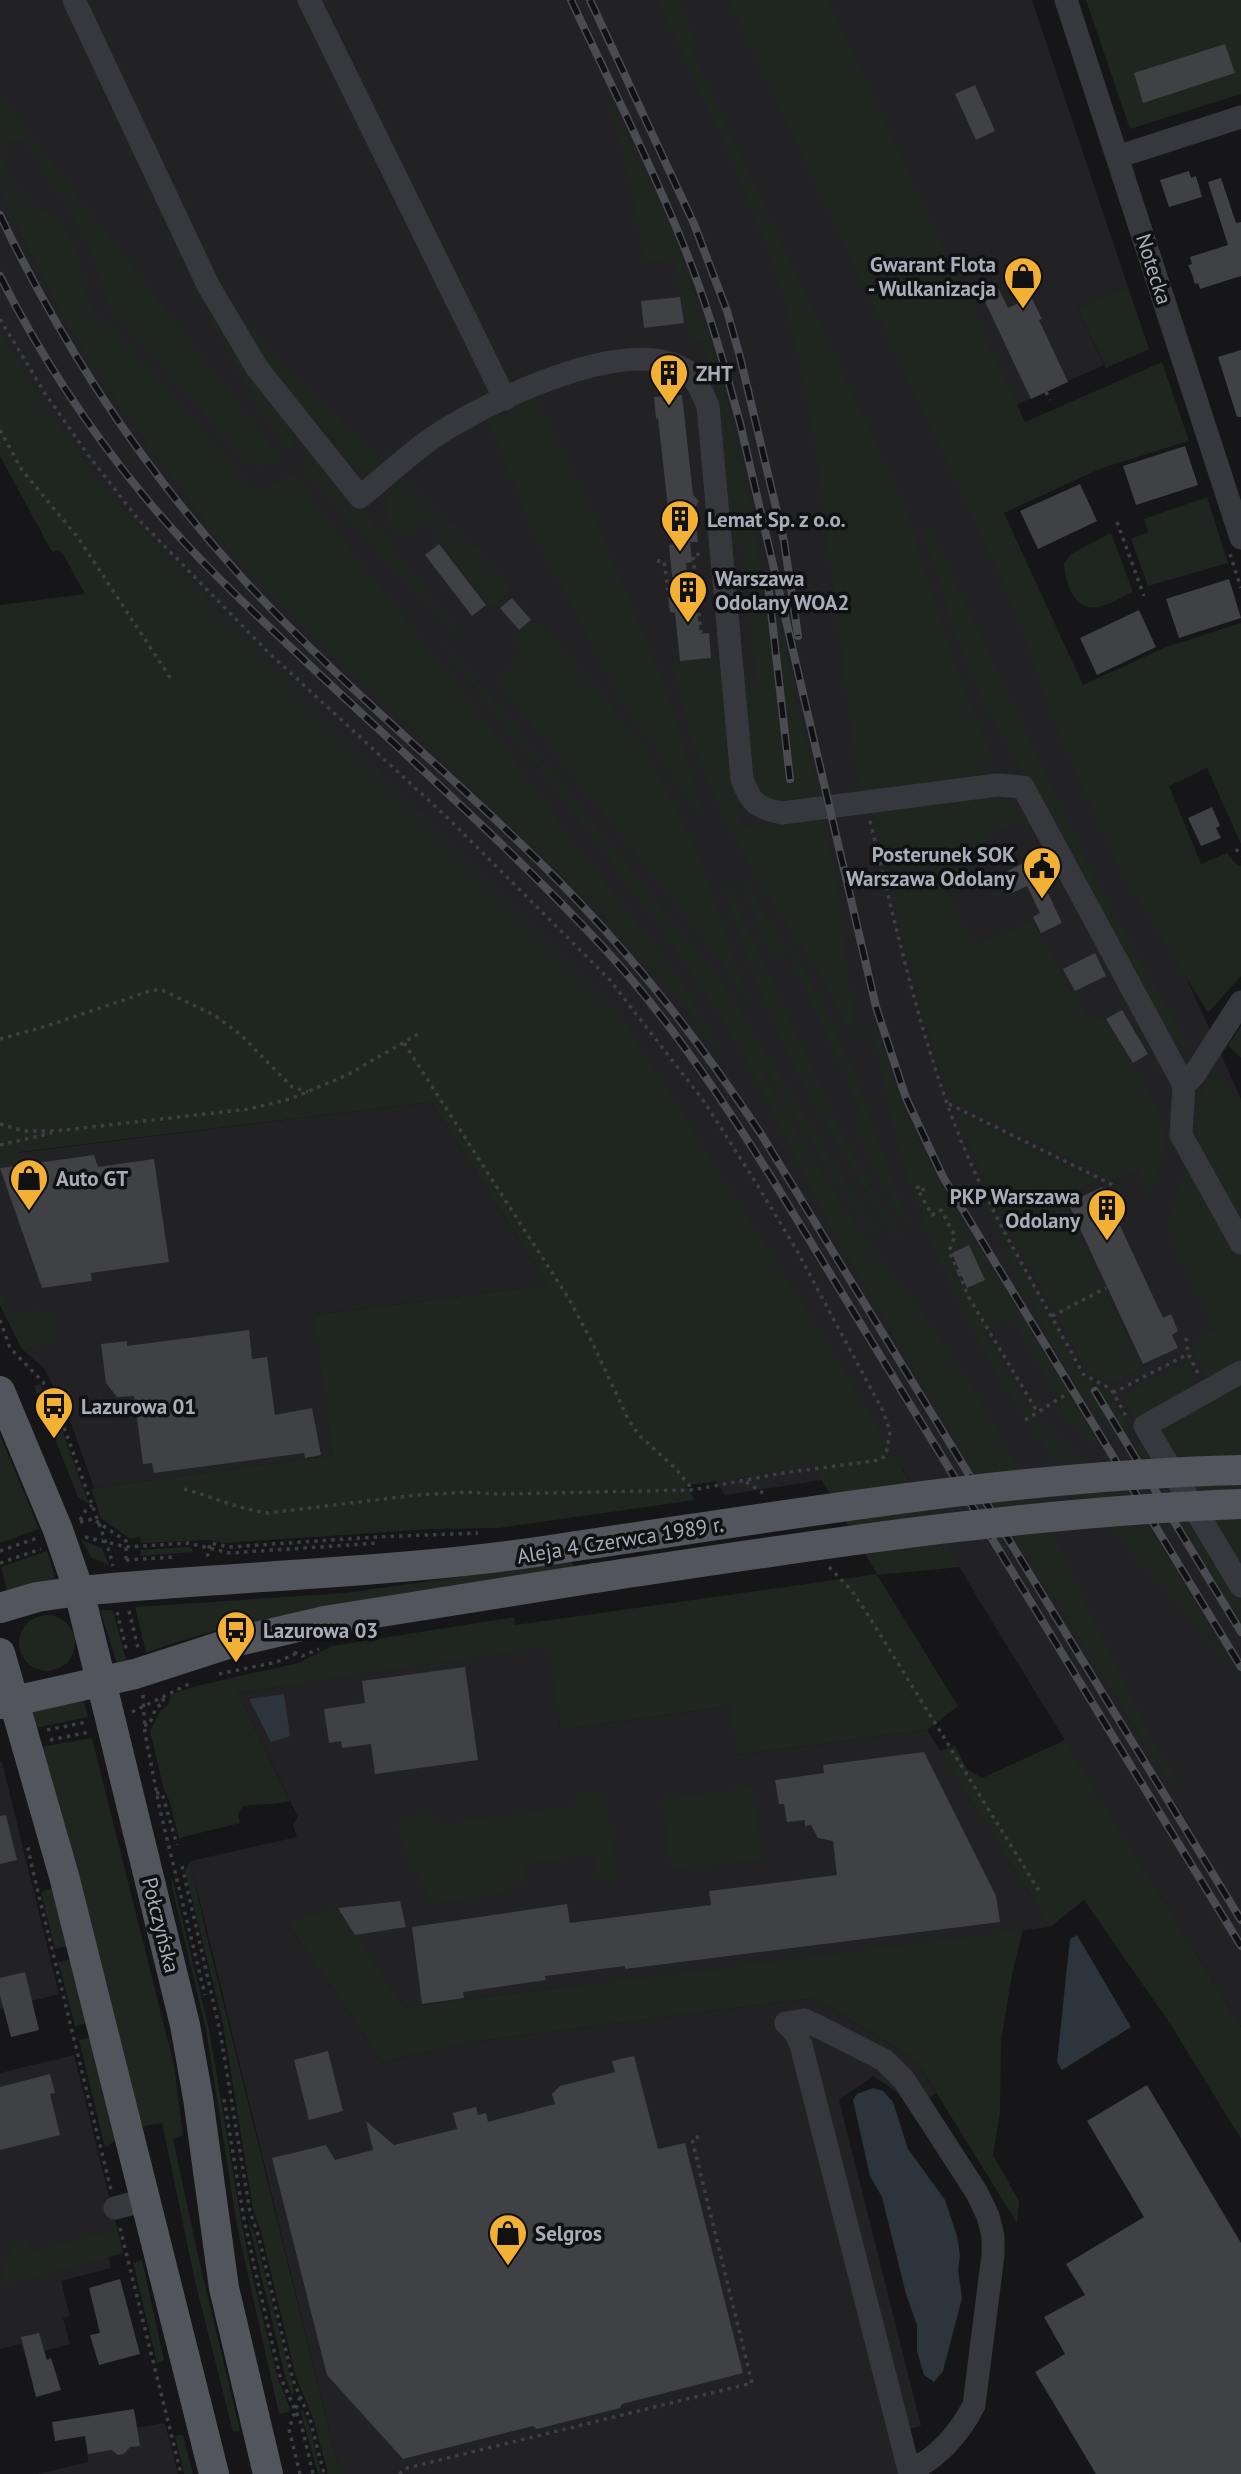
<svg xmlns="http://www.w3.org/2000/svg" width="1241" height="2474" viewBox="0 0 1241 2474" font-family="'PT Sans',sans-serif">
	<rect width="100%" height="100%" fill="#161618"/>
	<path fill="#222225" d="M0 0H1032L1128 287 1077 307 1104 365 943 438 1241 1099V2027L974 1592 902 1468 725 1495 0 394Z
		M431 1102 548 1285 313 1315 333 1455 94 1488 71 1423 44 1368 22 1349 0 1305V1155Z
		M551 1645 560 1730 730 1706 738 1755 927 1730 1050 1927 404 2007 338 1909 287 1922 382 2062 471 2042 814 1998 916 2060 936 2093 910 2111 898 2093 873 2076 839 2100 921 2426 909 2429 920 2474H340L190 1861 297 1837 293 1825 298 1817 238 1693Z
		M0 1762H2L59 1994 0 2009Z
		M74 2055 123 2253 108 2257 111 2268 61 2281 70 2316 63 2318 70 2344 25 2356 21 2344 0 2349V2073Z
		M165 2423 178 2474H37L88 2462 85 2436Z"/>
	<path fill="#1e261f" d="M657 0H678L696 38 688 43 904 503 955 666 991 753V761L981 775 859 793C849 713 839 632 829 552 819 471 809 391 787 312 756 203 705 102 657 0Z
		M729 0H828L1025 422 1162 362 1189 441 1102 468 1004 513 1083 685 1166 647 1241 623V844L1207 768 1169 786 1201 864 1227 853 1236 864 1241 866V976L1208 1013 1120 869 1064 746 1006 588Z
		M1086 0H1241V94L1130 129Z
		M0 95 280 458 261 466 248 464 156 357 111 311 88 244 80 227 26 143C16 137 9 142 1 148L4 166 12 180 32 202 61 223 73 243 79 261 85 294 96 314 153 373 249 486C266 494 277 483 291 473L506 749 568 835 663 957 693 1001 733 1074 687 1006 628 940 452 767 312 636 258 583 217 536 136 429 97 370 60 311 3 198 0 192Z
		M611 109H615L672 231 707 329 725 393 753 511 766 618 778 617 820 799C792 802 770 810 753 782L744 686 756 684 744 545 731 546 719 401 702 340 690 342 673 257 644 263 632 191Z
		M157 207 163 214 259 388 293 431 296 444 290 451C234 376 197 292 157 207Z
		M1128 287 1149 349 1106 368 1077 307Z
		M237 313 284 368 390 466 372 474 357 470 349 463 328 434 290 397 269 370Z
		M0 330 43 402 103 486 173 564 615 1007 836 1357 960 1567 877 1575 958 1706 927 1730 737 1755 730 1706 560 1730 550 1646 238 1693 290 1801C273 1806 259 1803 243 1806L238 1814 240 1823 179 1838 169 1800 164 1790 150 1731 160 1711 169 1704 170 1695 196 1686 298 1663 332 1646 514 1617 515 1625 877 1574 811 1462C770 1473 729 1481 686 1485L695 1500 498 1528 432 1529 223 1543 211 1540 141 1543 140 1537 130 1539 101 1518 91 1489 94 1488 333 1455 313 1315 548 1285 431 1102 19 1152 20 1165 0 1168V605L85 594 63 554 59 550 52 552 0 456Z
		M535 397 593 513 666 688 705 822 618 693 534 535 488 420Z
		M315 460 334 474 460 634 457 636C407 576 349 524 300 464Z
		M404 478 479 550 512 589 491 608 424 521 401 538 387 520 385 500 393 488Z
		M1207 497 1228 563 1148 586 1131 539 1148 532 1144 519Z
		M930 528 1092 873 1189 1047 1181 1046 1163 1024 985 706 955 633 923 531Z
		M1111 533 1133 592C1123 596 1113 603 1102 606 1075 615 1065 583 1064 563L1071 554Z
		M415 608 482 686 718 978 746 1020 889 1254 838 1185 767 1070 762 1074 843 1208 930 1323 984 1407 1043 1514 1152 1739 1178 1781 1172 1785C1063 1612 953 1440 851 1263 803 1179 767 1089 715 1008 625 868 514 741 415 608Z
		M536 619 607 699 646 755 670 796 692 840 712 889 739 976 757 1014 715 952 495 678 524 655 512 638Z
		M723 656 740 827 824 817 839 901 855 1032 851 1033 825 981 767 894 723 818 691 740 672 661Z
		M988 796C1006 798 1015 803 1024 819L986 836 991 856 943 880 973 946 1032 921 1090 1022 1104 1018C1120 1047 1164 1107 1165 1139 1165 1154 1154 1180 1150 1196L1137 1169 1114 1180 950 1100 920 1006 871 811Z
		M735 865 762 911 805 972 823 1004 855 1074 913 1239 855 1130 866 1124 798 972 788 951 772 959Z
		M719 872 748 928 846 1141 903 1246 901 1247C860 1180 817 1114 783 1043 757 988 738 930 719 872Z
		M871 1016 908 1117 943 1188 1099 1444 1093 1443 1058 1414 1056 1408 1061 1402 1011 1317 985 1333 1026 1402 1041 1419 1094 1469 1109 1461 1241 1680C1227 1662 1213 1643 1198 1626 1158 1579 1113 1536 1075 1487 1005 1397 949 1299 912 1191 893 1134 881 1075 871 1016Z
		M1241 1026V1058L1228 1045Z
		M1213 1074 1241 1102V1225C1224 1193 1191 1151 1196 1114 1198 1099 1206 1086 1213 1074Z
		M955 1111 1095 1181 1062 1197 1142 1368 1112 1384 1085 1369 990 1193Z
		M1186 1163 1241 1262V1363L1208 1379 1194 1353 1193 1340 1215 1329 1166 1230Z
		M987 1202 1082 1376 1109 1392 1128 1426 1112 1436C1060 1364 1021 1287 985 1206Z
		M0 1290 7 1308 12 1313 40 1310 51 1313 57 1325C53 1343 41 1345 24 1351L22 1349 0 1305Z
		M1186 1362 1197 1384 1136 1422 1122 1395Z
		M1241 1383V1568L1167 1441 1166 1433 1176 1421Z
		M40 1384 61 1427 89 1504 78 1497 34 1386Z
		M0 1435 39 1529 0 1543Z
		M1138 1445 1145 1448 1241 1604V1622L1134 1446Z
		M81 1540 102 1548 109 1565 92 1558Z
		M185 1547 192 1548 193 1552 141 1556V1550Z
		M47 1551 55 1576 53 1579 7 1591 1 1567Z
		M571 1561 576 1570C512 1580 449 1589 385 1599 304 1611 222 1624 146 1653L135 1607 345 1593Z
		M100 1610H113L126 1660 117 1664Z
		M19 1643a28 28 0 1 1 56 0a28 28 0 1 1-56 0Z
		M83 1698 88 1717 35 1728 29 1712Z
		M92 1738 174 2065 183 2135 173 2139 199 2260 240 2431 233 2432 195 2281 162 2123 141 2127 40 1747Z
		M1065 1740 1241 2027V2139L1171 2025 1084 1900 1050 1927 940 1751 955 1746 967 1769 982 1778Z
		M753 1788 762 1860 671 1869 662 1799Z
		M594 1792 606 1798 617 1879 598 1881 594 1854 524 1864 526 1881 509 1883 503 1894 433 1903 405 1853 397 1828 405 1817 431 1813 436 1825 575 1806 574 1794Z
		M190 1861 208 1941 340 2474H328L313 2418 296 2377 261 2232 253 2209 223 2024 185 1871Z
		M172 1877 209 2029 242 2225 252 2274 278 2379 290 2408 289 2412 279 2414 237 2226 206 2030 172 1887Z
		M53 1888 68 1946 55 1949 41 1892Z
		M338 1908 404 2007 1023 1930 1012 1975 1001 2041 1000 2112 993 2155 1019 2201 1017 2223 916 2060 814 1998 471 2042 382 2062 287 1922Z
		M71 1959 87 2023 75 2026 58 1962Z
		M93 2037 116 2140 105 2148 79 2040Z
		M114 2216 123 2253 4 2285C3 2263 6 2248 27 2237L31 2251 114 2231 110 2217Z
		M249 2224 255 2234 294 2391 292 2396 284 2372Z
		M142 2260 164 2360 157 2363 133 2263Z
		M302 2408 311 2431 321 2474H318L301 2413Z
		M183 2435 193 2474H184L175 2436Z"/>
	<path fill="#2c353c" d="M284 1694 290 1736 271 1742 249 1699Z
		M1077 1935 1131 2027 1062 2070 1057 2062 1070 1939Z
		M873 2088 883 2091 893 2102 908 2149 945 2200 957 2236 960 2255 958 2270 962 2298 943 2371 934 2382 924 2375 917 2351V2325L906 2294 882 2197 870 2176 853 2100 857 2094Z"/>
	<path fill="#404145" d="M1225 44 1235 73 1143 103 1134 73Z
		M975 85 995 131 976 140 955 94Z
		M1189 171 1191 178 1196 176 1202 197 1169 207 1160 180Z
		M1221 178 1236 223 1241 222V276L1200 289 1198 283 1195 284 1192 274 1188 265 1192 264 1190 257 1228 245 1208 182Z
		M995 281 1008 308 1031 297 1042 319 1039 320 1068 382 1031 399 979 289Z
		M680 297 684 323 644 328 641 301Z
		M1241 350V417H1237L1218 357Z
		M682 395 693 495 699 501 695 508 698 542H690L692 562 686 563 690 606 696 605 700 634 709 633 711 658 680 661 675 613 670 612 668 597 674 596 669 545 672 544 658 418 656 419 654 397Z
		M1185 446 1198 485 1136 505 1123 466Z
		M1080 484 1097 521 1038 549 1020 511Z
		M439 544 486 605 472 616 425 555Z
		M1229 579 1241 618 1179 638 1166 599Z
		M512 598 531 620 519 630 500 608Z
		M1139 610 1156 647 1097 675 1080 638Z
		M1212 807 1220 826 1216 828 1221 838 1201 846 1188 818Z
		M1032 859 1062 923 1041 933 1033 917 1040 913 1027 886 1012 893 1003 873Z
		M1095 953 1106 976 1075 991 1063 969Z
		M1122 1010 1148 1054 1133 1063 1106 1019Z
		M94 1155 98 1167 154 1159 169 1262 91 1273 92 1281 42 1288 0 1168Z
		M1102 1187 1163 1318 1171 1314 1178 1331 1172 1335 1178 1348 1143 1364 1068 1203Z
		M969 1245 985 1280 967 1288 952 1253Z
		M249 1330 252 1359 267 1357 275 1415 312 1408 321 1455 305 1458 304 1453 154 1473 152 1463 143 1464 134 1396 117 1397 106 1383 101 1344 127 1341V1346Z
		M465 1667 478 1760 375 1774 371 1744 342 1748 341 1741 329 1743 324 1709 365 1703 362 1681Z
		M924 1752 996 1896 1000 1922 625 1969V1966L545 1976 546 1980 463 1992 464 1998 422 2004 412 1927 567 1904 570 1923 711 1905 709 1891 837 1875 833 1841 818 1838 811 1825 805 1826V1820L787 1822 784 1804H779L775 1780 824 1773 823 1765Z
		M6 1815 17 1860 0 1864V1816Z
		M400 1901 406 1927 355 1935 338 1908Z
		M25 1972 39 2030 11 2037 0 1995V1978Z
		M328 2051 343 2111 309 2120 294 2060Z
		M634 2056 658 2149 685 2143 743 2373 622 2404 620 2408 537 2429 533 2426 403 2459 327 2375 272 2158 326 2145 335 2160 373 2150 366 2121 394 2145 457 2129 453 2113 476 2107 478 2115 486 2113 488 2122 555 2104 552 2094 560 2086 615 2072 612 2061Z
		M50 2074 55 2093 50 2094 60 2135 0 2150V2087Z
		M1147 2085 1241 2243V2474H1096L1035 2372 1065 2354 1044 2317 1085 2295 1066 2264 1144 2217 1087 2121Z
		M120 2279 140 2354 99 2365 90 2335 100 2333 89 2288Z
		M39 2333 47 2360 51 2358 61 2390 36 2397 21 2337Z
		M134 2409 140 2446 130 2447 124 2454 118 2455 111 2450 88 2454 85 2436 55 2441 52 2422Z"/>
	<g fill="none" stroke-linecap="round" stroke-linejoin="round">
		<path stroke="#3d3f44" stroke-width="3.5" stroke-dasharray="3.5 5" stroke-linecap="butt" d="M0 319 44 392 89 456 138 519 269 653 450 820 609 979 703 1100 753 1178 796 1249 884 1413 890 1432 886 1455 880 1460 783 1473 693 1490 499 1494 466 1492 417 1495 268 1513C238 1509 210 1496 181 1488
			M1046 392 1050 400
			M0 430 22 470 79 539 173 682
			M1117 522 1144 596
			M1230 554 1241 588
			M657 561H664L668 589 696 586
			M697 596 701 634
			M693 606 692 596H697L693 555 702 554
			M870 821C897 929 920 1039 962 1143 995 1223 1042 1297 1083 1374L1111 1389 1127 1418
			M1236 849 1241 856
			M0 1039 47 1026 153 990H162L214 1015 241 1035 292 1087 308 1092
			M404 1043 569 1299 591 1340 629 1421 640 1436 675 1468 693 1490
			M949 1104 1113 1185
			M0 1124 24 1131H56L249 1109 290 1099 347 1075 422 1032
			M0 1145 52 1133
			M924 1191 921 1185 917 1188 932 1215 941 1210 955 1236 949 1251 959 1273H960
			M959 1273 968 1296 1038 1413
			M1052 1316 1106 1288
			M0 1320 10 1348 43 1382 61 1419 110 1554 113 1566
			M1186 1338 1188 1354 1198 1373
			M1113 1393 1188 1354
			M1025 1420 1067 1394
			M746 1482 763 1493
			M80 1520 86 1510 92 1505
			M80 1522 93 1519 126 1541V1560
			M85 1537 127 1547 188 1543 230 1553 379 1543
			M0 1551 37 1538
			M206 1555H208L210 1543 229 1547 376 1537 478 1533
			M126 1560 174 1557
			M0 1563 41 1549
			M829 1567 852 1591 868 1615 1041 1894
			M129 1611 138 1648
			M117 1612 127 1652
			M294 1652 302 1656 319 1649
			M219 1674 277 1662 295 1654
			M143 1695 145 1733 160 1810 205 1995
			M132 1712 191 1683
			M144 1725H149L156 1708 164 1702 161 1694
			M47 1730 87 1722
			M50 1740 90 1732
			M156 1793H162L177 1845
			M30 1849H28L36 1884 111 2190
			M182 1866 220 2031 250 2212 258 2234 293 2380 310 2419 324 2474
			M224 2099 244 2219 259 2287 280 2376 301 2423 313 2474
			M120 2228 181 2474
			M300 2474 289 2429 300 2397
			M399 2474 407 2468 752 2383 692 2139 703 2135"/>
		<path stroke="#37383d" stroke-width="23" d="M74 0 208 285 257 368 360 497C389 474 420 443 453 425 503 395 630 335 685 370 697 379 702 392 708 406L742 779C751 803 756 808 782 813L997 785 1023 787 1184 1085 1181 1135 1241 1243
			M309 0 505 399
			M1066 0 1241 538
			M1117 157 1241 117
			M1184 1085 1194 1075 1241 1002
			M1241 1372 1145 1426 1241 1586
			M786 2023 804 2020 819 2027 884 2060 904 2080 977 2193 988 2216 993 2236V2255L974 2405C960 2433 937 2459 909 2471
			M786 2023 795 2032 801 2045 910 2474
			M115 2208 146 2200"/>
		<path stroke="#53555c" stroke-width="30" d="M0 1391 58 1530 79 1591 185 2025 198 2098 224 2288 268 2474
			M0 1608 37 1597 79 1591C245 1575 412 1573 576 1546
			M0 1653 64 1876 214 2474
			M0 1704 135 1674 234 1642 324 1621 595 1578"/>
		<defs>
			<path id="rail" d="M571 0C610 83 651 164 685 249 708 306 724 364 740 423L876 1007 906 1098 943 1177 1241 1667
				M590 0 694 224 727 311 740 357 784 541 798 636
				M0 215C63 348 145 471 244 580 349 694 472 790 579 902 649 976 705 1050 761 1134L1241 1920
				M0 276C40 355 88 428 144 496 192 555 248 607 303 659 403 753 508 845 601 945 667 1016 720 1096 771 1177L1241 1946
				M767 575 790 779
				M1095 1391 1241 1632"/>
		</defs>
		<use href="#rail" stroke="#4a4c52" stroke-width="8"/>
		<use href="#rail" stroke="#111113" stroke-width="5" stroke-dasharray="16" stroke-linecap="butt"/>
		<path stroke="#53555c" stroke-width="30" d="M576 1546C796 1514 1018 1475 1241 1470
			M595 1578C809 1546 1023 1512 1241 1504"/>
	</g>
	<defs>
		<symbol id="shop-pin" viewBox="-11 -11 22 30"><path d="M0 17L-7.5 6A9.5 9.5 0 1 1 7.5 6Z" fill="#f2b134" stroke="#111113"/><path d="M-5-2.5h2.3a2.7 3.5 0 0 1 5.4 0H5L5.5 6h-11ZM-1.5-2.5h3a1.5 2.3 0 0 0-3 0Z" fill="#111"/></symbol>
		<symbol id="building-pin" viewBox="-11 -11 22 30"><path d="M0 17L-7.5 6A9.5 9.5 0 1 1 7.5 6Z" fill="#f2b134" stroke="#111113"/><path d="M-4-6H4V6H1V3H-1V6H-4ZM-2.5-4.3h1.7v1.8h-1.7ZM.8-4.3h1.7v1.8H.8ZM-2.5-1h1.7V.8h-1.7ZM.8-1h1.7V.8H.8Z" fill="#111"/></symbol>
		<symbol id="civic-pin" viewBox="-11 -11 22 30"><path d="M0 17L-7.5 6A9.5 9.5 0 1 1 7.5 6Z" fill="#f2b134" stroke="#111113"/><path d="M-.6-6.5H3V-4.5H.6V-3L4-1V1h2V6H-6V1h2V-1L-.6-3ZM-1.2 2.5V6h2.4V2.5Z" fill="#111"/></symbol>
		<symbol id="bus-pin" viewBox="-11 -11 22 30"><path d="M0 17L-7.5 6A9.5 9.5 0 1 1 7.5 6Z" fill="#f2b134" stroke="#111113"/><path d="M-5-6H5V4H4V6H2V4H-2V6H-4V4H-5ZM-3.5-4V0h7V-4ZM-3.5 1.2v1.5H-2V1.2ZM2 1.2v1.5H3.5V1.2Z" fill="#111"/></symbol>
	</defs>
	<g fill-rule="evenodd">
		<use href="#shop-pin" x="1001" y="254" width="44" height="60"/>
		<use href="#building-pin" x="647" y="351" width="44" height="60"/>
		<use href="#building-pin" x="658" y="497" width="44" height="60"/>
		<use href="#building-pin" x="666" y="568" width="44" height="60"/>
		<use href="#civic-pin" x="1020" y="844" width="44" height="60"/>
		<use href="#shop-pin" x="7" y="1156" width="44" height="60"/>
		<use href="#building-pin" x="1085" y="1186" width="44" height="60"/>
		<use href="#bus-pin" x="32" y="1384" width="44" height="60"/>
		<use href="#bus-pin" x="214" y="1608" width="44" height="60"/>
		<use href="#shop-pin" x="486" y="2211" width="44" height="60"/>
	</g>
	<g text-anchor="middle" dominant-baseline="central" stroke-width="7" stroke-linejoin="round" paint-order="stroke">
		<g font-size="21" font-weight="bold" fill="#a8adb8" stroke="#111113" text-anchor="start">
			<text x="996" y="264" text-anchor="end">Gwarant Flota<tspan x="996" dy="24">- Wulkanizacja</tspan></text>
			<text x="696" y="373">ZHT</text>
			<text x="707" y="519">Lemat Sp. z o.o.</text>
			<text x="715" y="578">Warszawa<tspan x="715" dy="24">Odolany WOA2</tspan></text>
			<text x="1015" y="854" text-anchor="end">Posterunek SOK<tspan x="1015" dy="24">Warszawa Odolany</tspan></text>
			<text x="56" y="1178">Auto GT</text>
			<text x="1080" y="1196" text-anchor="end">PKP Warszawa<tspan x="1080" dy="24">Odolany</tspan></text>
			<text x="81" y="1406">Lazurowa 01</text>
			<text x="263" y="1630">Lazurowa 03</text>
			<text x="535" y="2233">Selgros</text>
		</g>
		<g font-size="21" fill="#a8adb8" stroke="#111113">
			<text transform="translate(1154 269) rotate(72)">Notecka</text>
			<text transform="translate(620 1540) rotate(-9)">Aleja 4 Czerwca 1989 r.</text>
			<text transform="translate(161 1925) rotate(76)">Połczyńska</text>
		</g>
	</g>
</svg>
